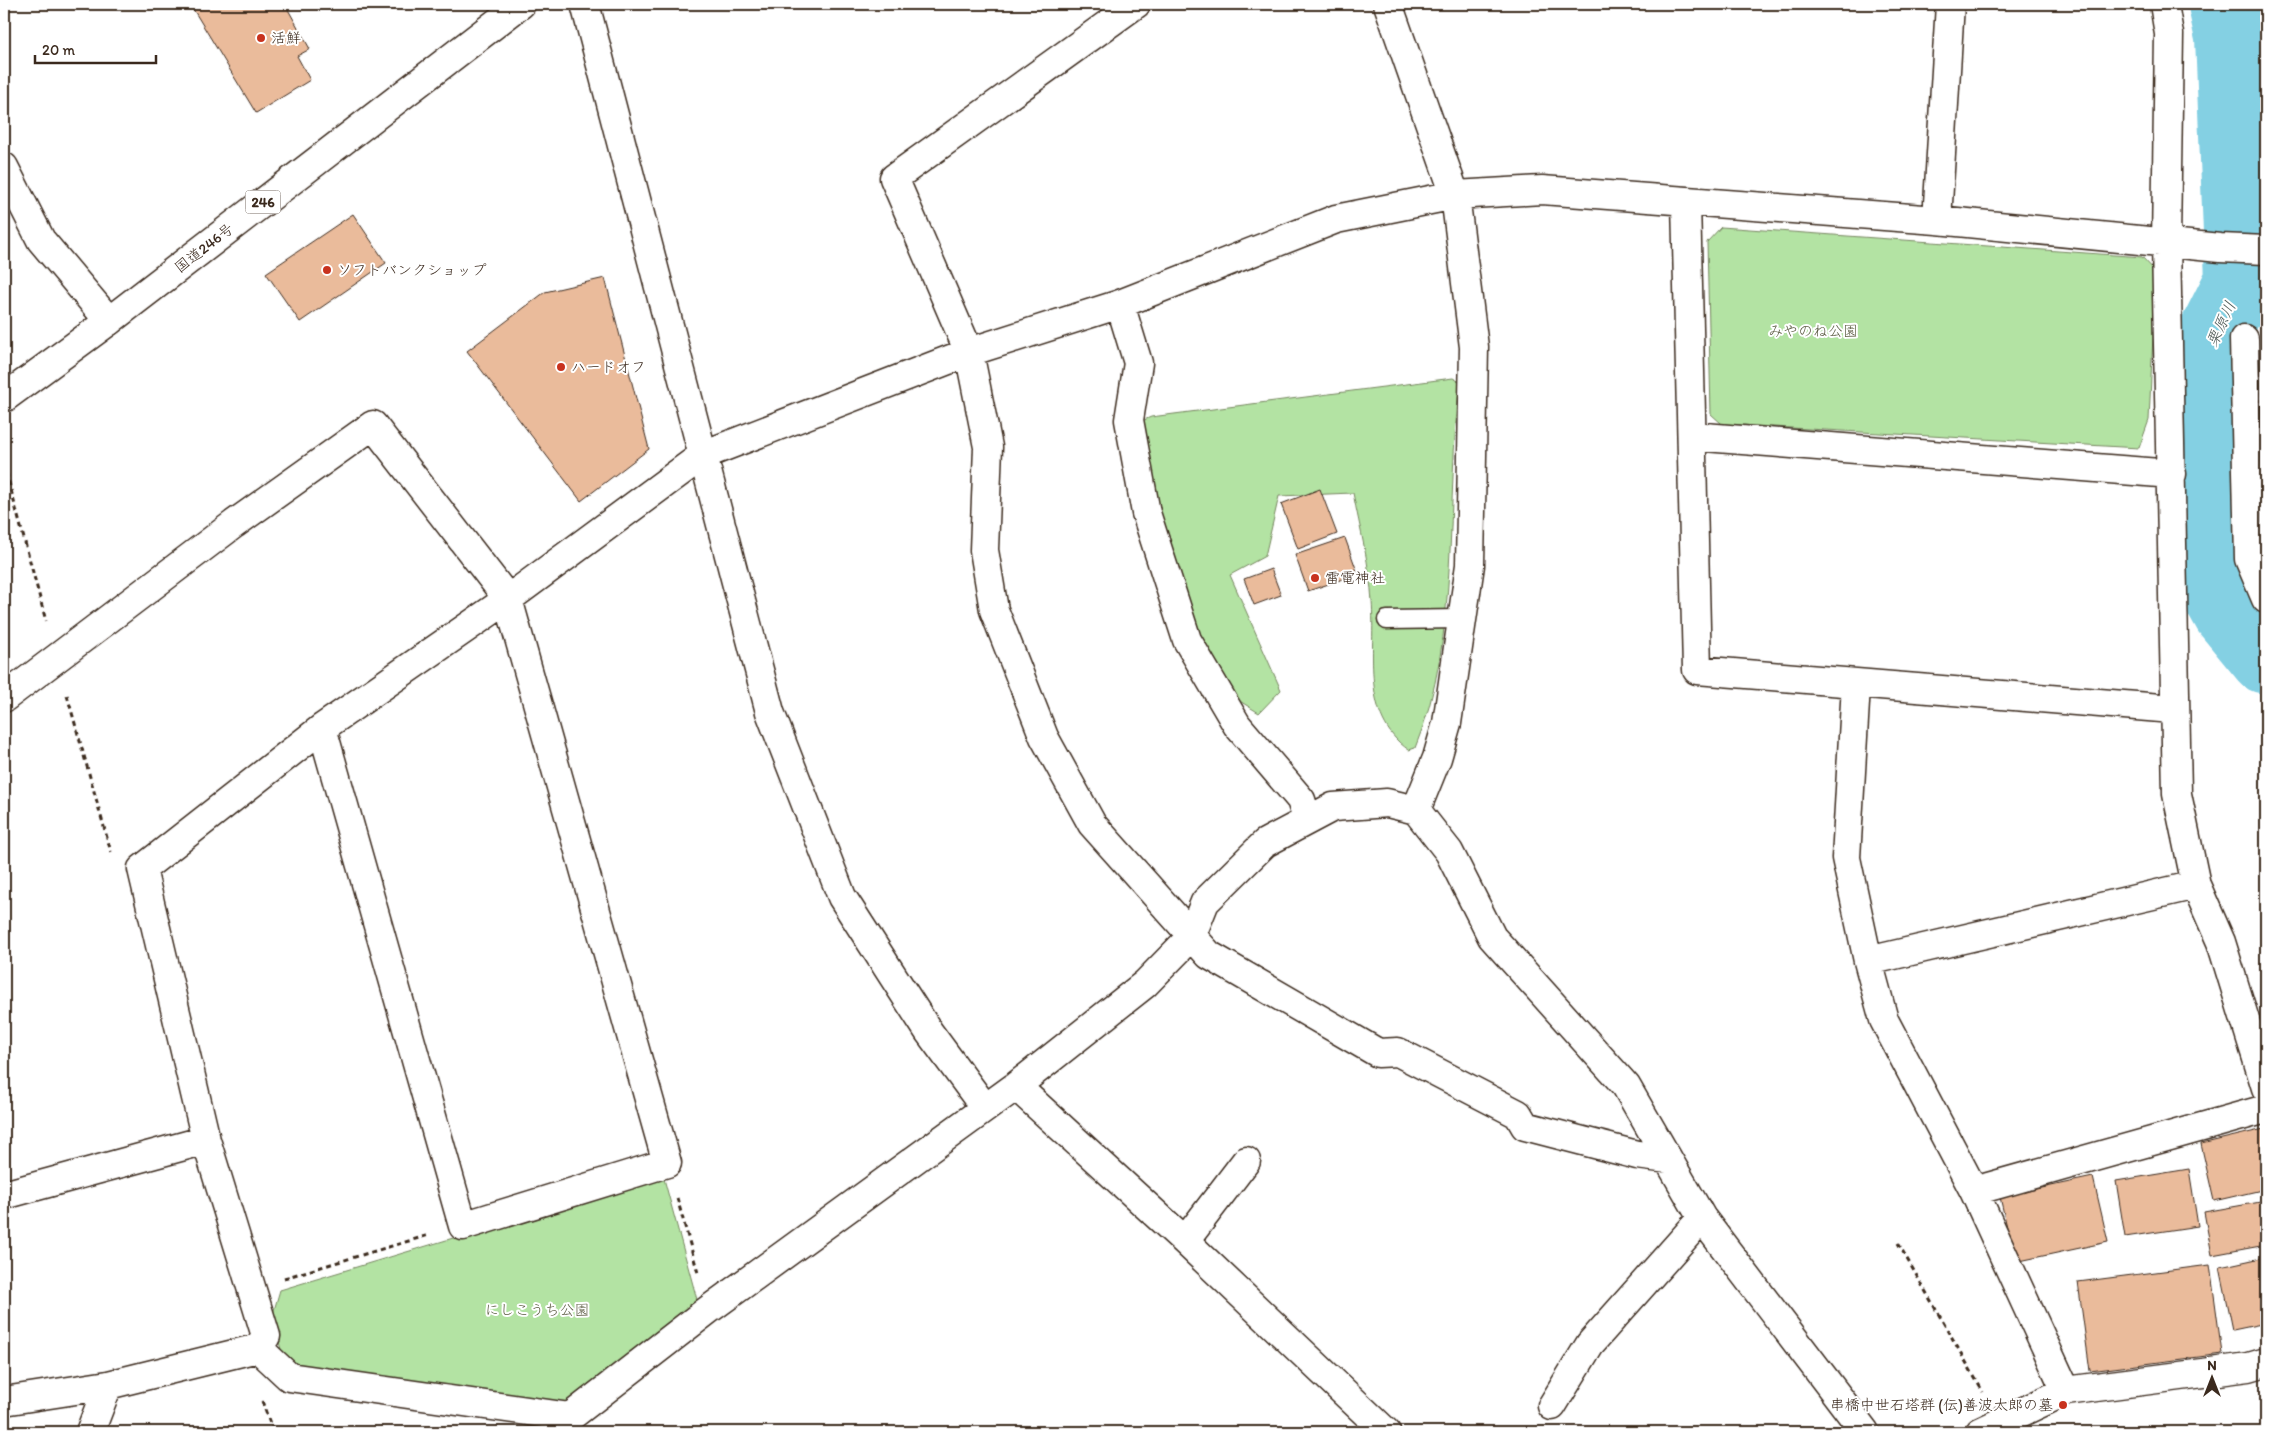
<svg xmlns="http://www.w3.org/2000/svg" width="2270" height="1436" viewBox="0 0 2270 1436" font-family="Itim,'Klee One',sans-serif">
	<rect width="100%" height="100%" fill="#fff"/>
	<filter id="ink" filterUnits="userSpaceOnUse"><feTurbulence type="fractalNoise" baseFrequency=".02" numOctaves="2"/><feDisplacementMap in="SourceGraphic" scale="10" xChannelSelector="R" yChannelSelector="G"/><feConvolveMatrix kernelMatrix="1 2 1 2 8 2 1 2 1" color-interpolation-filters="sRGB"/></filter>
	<g filter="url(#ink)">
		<path fill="#b3e3a3" stroke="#778660" d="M1721 227 2142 257 2156 272 2149 420 2139 448 1722 424 1711 414 1707 242Z
			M1453 378 1460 382C1445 500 1461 637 1415 748L1409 750C1360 717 1376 652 1372 602 1370 566 1360 529 1353 493L1279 496 1265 556 1230 575 1281 690 1259 713 1230 695 1195 648 1162 555 1141 427 1144 420 1151 417Z
			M663 1175 699 1307 565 1409 305 1372 284 1360 272 1317 280 1290Z"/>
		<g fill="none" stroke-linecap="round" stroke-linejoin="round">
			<path stroke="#84d0e3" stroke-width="72" d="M2224 4 2231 37 2241 280 2207 348V526L2211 581 2229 613 2266 658"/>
		</g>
		<path fill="#eabb9b" stroke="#3b2a1e" d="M190 4H285L310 49 297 56 310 80 256 113Z
			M353 214 386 263 300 322 266 273Z
			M605 278 649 449 581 501 467 351 545 292Z
			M1320 489 1337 534 1298 549 1281 504Z
			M1345 538 1358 574 1308 591 1295 555Z
			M1271 569 1281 595 1254 605 1244 579Z
			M2264 1129 2266 1139V1189L2214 1201 2201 1144Z
			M2189 1169 2198 1226 2125 1237 2116 1181Z
			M2093 1177 2108 1242 2015 1262 2000 1197Z
			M2266 1201V1245L2212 1255 2204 1212Z
			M2266 1257V1323L2233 1330 2220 1267Z
			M2210 1265 2222 1354 2090 1371 2078 1282Z"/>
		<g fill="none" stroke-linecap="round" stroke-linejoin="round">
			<defs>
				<path id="service" d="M1387 620 1461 619"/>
				<path id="minor" d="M1136 4 894 178 969 352 988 447 984 550 994 610 1044 737 1092 824 1209 955 1378 1053 1398 1052 1518 1114 1525 1126 1637 1155 1668 1159
					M1388 4 1455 195 1474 347 1470 565 1447 723 1437 758 1416 810
					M2164 4 2169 34 2166 243 2177 794 2196 885 2221 942 2266 1088
					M4 167 41 240 109 321
					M1686 201 1697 670 2173 709
					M1937 220 1950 4
					M1120 304 1138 363 1129 420 1146 513 1187 640 1237 725 1301 800 1307 819
					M2244 339 2249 559 2266 599
					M1692 436 2172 474
					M1856 685 1846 858 1868 961 1884 1020 1974 1191 2066 1391
					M4 698 234 524 373 425 508 599 667 1163 463 1226 322 728
					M1868 961 2196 885
					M1016 1086 1185 1241 1386 1432
					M1974 1191 2266 1109
					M4 1195 206 1140
					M1185 1241 1246 1161
					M258 1348 289 1377 570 1417 708 1310 1016 1086 1145 984 1191 937 1205 902 1265 843 1333 807 1387 803 1416 810 1449 852 1492 937 1626 1086 1702 1218 1865 1432
					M4 1401 108 1385 258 1348 266 1336 206 1140 142 869 322 728 508 599 703 455 969 352 1120 304 1336 219 1455 195 1542 190 1937 220 2220 248 2266 250
					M1552 1406 1590 1344 1702 1218
					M90 1432 108 1385
					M1980 1432 2066 1391 2249 1367 2266 1362"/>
				<path id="tertiary" d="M585 4 770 712 842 897 929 1032 985 1108"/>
				<path id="trunk" d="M4 398 109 321 521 4"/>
			</defs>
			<use href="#service" stroke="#3b2a1e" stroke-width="21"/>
			<use href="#minor" stroke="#3b2a1e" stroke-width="31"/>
			<use href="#tertiary" stroke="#3b2a1e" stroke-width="31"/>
			<use href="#trunk" stroke="#3b2a1e" stroke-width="31"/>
			<path stroke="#3b2a1e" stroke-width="3" stroke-dasharray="5 4" stroke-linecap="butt" d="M4 464 46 621
				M67 695 111 852
				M677 1198 698 1273
				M1898 1243 1983 1392
				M284 1278 429 1235
				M262 1401 273 1432"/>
			<use href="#service" stroke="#fff" stroke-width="18"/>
			<use href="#minor" stroke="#fff" stroke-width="28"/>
			<use href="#tertiary" stroke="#fff" stroke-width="28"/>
			<use href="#trunk" stroke="#fff" stroke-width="28"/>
		</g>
	</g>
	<g fill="#c8321e" stroke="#fff" stroke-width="2">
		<circle cx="261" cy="38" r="5"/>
		<circle cx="327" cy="270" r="5"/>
		<circle cx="561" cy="367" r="5"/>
		<circle cx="1315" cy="578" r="5"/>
		<circle cx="2063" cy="1405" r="5"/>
	</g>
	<g text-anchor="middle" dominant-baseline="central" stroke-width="4" stroke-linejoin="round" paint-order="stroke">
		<rect fill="#fff" stroke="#766a62" stroke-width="1" x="245.5" y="190.5" width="35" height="23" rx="4"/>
		<g font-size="14" font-weight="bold" fill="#3b2a1e">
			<text x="263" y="202">246</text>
		</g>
		<g font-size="15" fill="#3b2a1e" stroke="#fff" text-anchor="start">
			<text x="271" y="38">活鮮</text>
			<text x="337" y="270">ソフトバンクショップ</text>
			<text x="571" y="367">ハードオフ</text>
			<text x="1325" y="578">雷電神社</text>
			<text x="2053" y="1405" text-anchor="end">串橋中世石塔群 (伝)善波太郎の墓</text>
		</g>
		<g font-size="15" fill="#3b2a1e" stroke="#fff">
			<text transform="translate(204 248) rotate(-38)">国道246号</text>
		</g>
		<g font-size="15" fill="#59583f" stroke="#fff">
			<text x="1813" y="331">みやのね公園</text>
			<text x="537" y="1310">にしこうち公園</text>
		</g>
		<g font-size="16" font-style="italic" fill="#515c59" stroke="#fff">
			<text transform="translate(2221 324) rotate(-65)">栗原川</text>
		</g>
	</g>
	<rect width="2270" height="1436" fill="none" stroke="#fff" stroke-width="20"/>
	<rect x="10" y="10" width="2250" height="1416" fill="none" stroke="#3b2a1e" stroke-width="2" filter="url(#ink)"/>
	<g transform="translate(2212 1378)" stroke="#ffffff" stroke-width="4" paint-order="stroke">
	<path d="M0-4L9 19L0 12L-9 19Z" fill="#3b2a1e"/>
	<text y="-8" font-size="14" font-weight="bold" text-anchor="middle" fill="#3b2a1e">N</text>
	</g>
	<path d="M35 55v8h121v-8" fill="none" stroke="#3b2a1e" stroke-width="2.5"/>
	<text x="42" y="55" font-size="15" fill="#3b2a1e" stroke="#ffffff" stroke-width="4" paint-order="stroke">20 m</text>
</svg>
